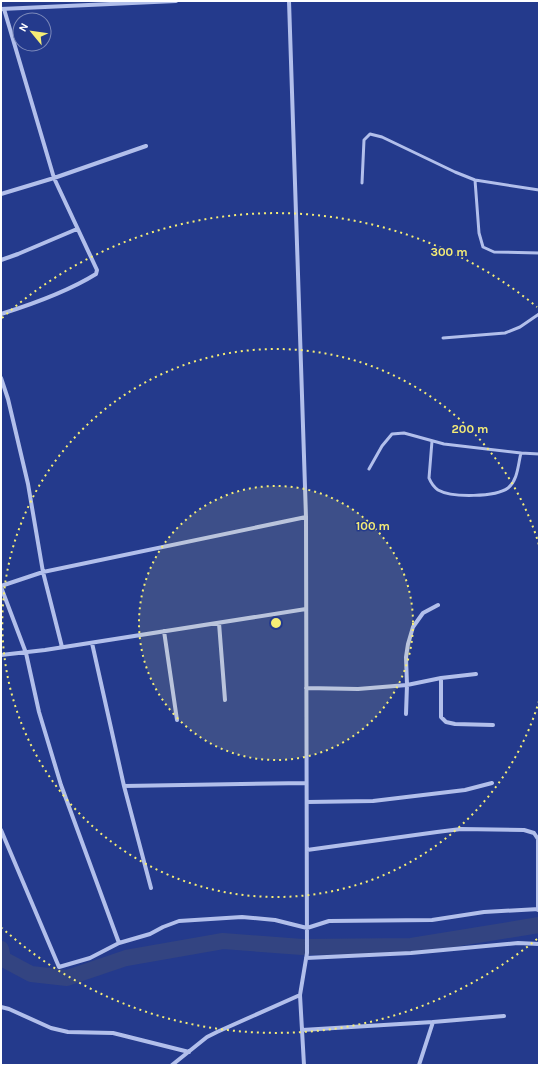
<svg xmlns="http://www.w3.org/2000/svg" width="540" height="1066" viewBox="0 0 540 1066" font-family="Karla,sans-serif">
	<rect width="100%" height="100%" fill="#243a8c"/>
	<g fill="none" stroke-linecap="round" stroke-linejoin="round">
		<path stroke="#334481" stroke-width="16" d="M1 949 3 959 31 974 67 978 126 958 223 941 302 947 411 946 539 925"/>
		<path stroke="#b2bfeb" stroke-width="3" d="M475 180 479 233 483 247 494 252 539 253
			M362 183 364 140 370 134 382 137 455 172 475 180 539 190
			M443 338 505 333 520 327 539 314
			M432 441 429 478C431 483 434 487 438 490 452 498 496 497 508 488 518 480 518 464 521 453
			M369 469 382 446 392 434 404 433 444 444 521 453 539 454"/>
		<path stroke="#b2bfeb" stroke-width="4" d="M289 1 306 517 307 953 300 995 304 1065
			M1 9 176 1
			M1 194 54 178 146 146
			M1 260 18 254 77 229
			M1 314C33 304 67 292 96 274L97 270 54 178 4 9
			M1 378 8 399 28 484 43 572 62 647
			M1 586 43 572 306 517
			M1 587 26 653 39 712 61 785 119 943
			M219 623 225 700
			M164 631 177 720
			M92 643 124 786 151 888
			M1 655 45 650 306 609
			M441 678V717L446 722 455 724 493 725
			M306 688 358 689 407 685 441 678 476 674
			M406 714 407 685 406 657 408 644 413 627 423 613 438 605
			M124 786 306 783
			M307 802 373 801 465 790 492 783
			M1 830 59 967 90 958 119 943 150 934 163 927 179 921 242 917 275 920 307 928 329 921 432 920 484 912 539 909
			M307 850 437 832 461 829 524 830 534 833 538 839V910
			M306 958 411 953 518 943 539 944
			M1 1007 9 1009 51 1028 68 1032 113 1033 189 1052
			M302 1030 433 1022 504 1016
			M172 1065 207 1037 217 1032 300 995
			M419 1065 433 1022"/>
	</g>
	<circle cx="276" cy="623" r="137" fill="#f5ed76" fill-opacity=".12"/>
	<g fill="none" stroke="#f5ed76" stroke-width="2" stroke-dasharray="2 4">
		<circle cx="276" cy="623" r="137"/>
		<path d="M539 701A274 274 0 1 1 539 545"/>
		<path d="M537 939A410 410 0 0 1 2 928M2 318A410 410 0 0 1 537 307"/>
	</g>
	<circle cx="276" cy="623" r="6" fill="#f5ed76" stroke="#243a8c" stroke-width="2"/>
	<g font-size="12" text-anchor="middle" font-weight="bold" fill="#f5ed76" stroke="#243a8c" stroke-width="3" stroke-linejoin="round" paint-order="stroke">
		<text x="449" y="256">300 m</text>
		<text x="470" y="433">200 m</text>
		<text x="373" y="530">100 m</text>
	</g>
	<rect width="540" height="1066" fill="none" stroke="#ffffff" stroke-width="4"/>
	<g transform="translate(32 32) rotate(299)"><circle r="19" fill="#243a8c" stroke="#7c89ba"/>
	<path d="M0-3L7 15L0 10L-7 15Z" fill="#f5ed76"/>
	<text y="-6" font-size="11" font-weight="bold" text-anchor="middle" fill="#ffffff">N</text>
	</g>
</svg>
